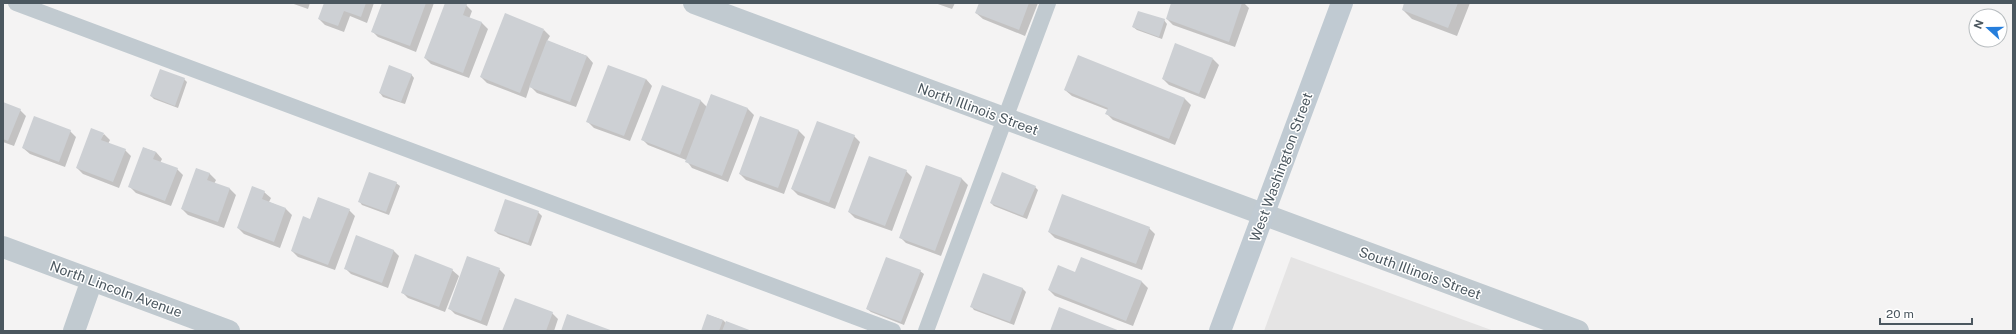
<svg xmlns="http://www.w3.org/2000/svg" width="2016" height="334" viewBox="0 0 2016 334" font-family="'Public Sans',sans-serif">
	<rect width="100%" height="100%" fill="#f4f3f3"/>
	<path fill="#e5e4e4" d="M1291 257 1494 331H1264Z"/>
	<path fill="#0003" d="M291 3H310L308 9Z
		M325 3H374L367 23 350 16 344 32 325 25 319 19Z
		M383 3H434L416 52 378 37 372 31Z
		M446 3H461L466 5 472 11 469 19 482 23 488 29 469 78 431 64 425 58Z
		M935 3H955L952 9Z
		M980 3H1038L1025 36 983 19 976 13Z
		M1172 3H1244L1249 8 1235 47 1173 25 1167 19Z
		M1405 3H1470L1457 36 1412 19 1403 10Z
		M1164 20 1167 24 1162 39 1137 30 1133 27Z
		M544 30 550 36 547 41 587 56 593 63 576 107 537 93 530 86 526 98 487 83 481 77Z
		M1213 59 1219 65 1205 99 1169 85 1163 79Z
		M411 74 414 78 405 104 383 97 380 93Z
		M184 79 187 82 178 108 154 99 151 96Z
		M646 79 652 86 630 141 594 128 588 122Z
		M1065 90 1185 99 1191 105 1175 145 1113 120 1107 114 1108 110 1072 96Z
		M711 95 748 109 754 115 728 182 692 168 686 160 648 145 642 139 700 100 707 107Z
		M3 103 20 110 26 116 14 146 3 142Z
		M761 117 799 131 805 137 784 194 746 180 740 174Z
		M70 131 76 137 65 167 30 154 23 148Z
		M104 134 110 140 108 144 125 150 131 156 119 188 83 174 77 168Z
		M854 136 860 142 835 209 798 195 792 189Z
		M144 148 156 152 162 159 160 163 177 169 183 175 171 206 136 193 130 187Z
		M927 166 962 179 968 185 941 256 906 243 900 237Z
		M906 171 912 177 892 231 855 218 849 212Z
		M209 173 216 180 214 184 230 189 236 195 224 228 188 215 182 209Z
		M396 183 400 186 389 215 362 205 359 201Z
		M1035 187 1038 190 1027 219 994 206 991 203Z
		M264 192 271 198 269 202 286 209 292 215 280 248 244 234 238 228Z
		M349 210 355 216 335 270 298 257 292 251 311 220Z
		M538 212 542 216 531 246 498 234 495 231Z
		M1149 228 1155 234 1142 270 1055 238 1049 232Z
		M393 250 399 256 388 288 351 274 345 268Z
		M499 269 505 275 487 326 455 314 449 308Z
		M452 270 459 276 445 312 408 298 402 292Z
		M920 271 924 274 904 325 871 312 867 309Z
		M1075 273 1142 282 1148 288 1133 326 1055 296 1049 290Z
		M1022 288 1026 292 1014 325 974 310 971 306Z
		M552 313 558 319 554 331H503Z
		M708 315 723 320 726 323 749 331H702Z"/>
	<path fill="#cdd0d4" d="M324 3H366L361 17 344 11 338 26 318 19Z
		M382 3H426L410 46 371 32Z
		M445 3 467 4 463 15 482 22 463 73 424 58Z
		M979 3H1029L1019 30 975 13Z
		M1171 3H1242L1229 42 1166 19Z
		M1404 3H1458L1448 28 1402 10Z
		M1138 11 1165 19 1159 37 1132 27Z
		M505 13 544 29 520 93 480 77Z
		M547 40 587 56 570 102 529 87Z
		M1175 43 1213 58 1199 94 1162 79Z
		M1078 55 1185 98 1169 139 1105 114 1108 108 1064 90Z
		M389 65 412 74 401 102 379 93Z
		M608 65 646 79 624 136 586 122Z
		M160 69 185 78 175 106 150 96Z
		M662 85 701 100 680 155 641 140Z
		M711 94 748 108 722 176 685 162Z
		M3 102 21 109 8 141 3 139Z
		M34 116 71 130 59 162 22 148Z
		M760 116 799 130 778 188 739 174Z
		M817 121 855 135 829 203 791 189Z
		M91 128 104 133 101 140 126 149 113 182 76 168Z
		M143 147 156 152 153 159 178 168 165 201 128 187Z
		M869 156 907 170 885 226 848 212Z
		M926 165 962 178 935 251 899 238Z
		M196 168 210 173 207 180 230 188 218 222 181 209Z
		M369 172 397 182 386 212 358 202Z
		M1002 172 1036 186 1023 216 990 203Z
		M252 186 265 191 262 199 286 208 274 242 237 228Z
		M1062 194 1150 227 1136 264 1048 232Z
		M318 197 350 209 328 265 291 251 303 216 310 219Z
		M505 199 539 211 528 243 494 231Z
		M356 235 394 250 382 283 344 269Z
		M415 254 453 269 439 307 401 293Z
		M467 256 500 268 481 321 448 309Z
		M886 257 921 270 901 322 866 309Z
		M1081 257 1142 281 1126 321 1048 290 1058 265 1075 272Z
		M983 273 1023 288 1010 322 970 307Z
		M515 298 553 312 546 331H502Z
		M1059 307 1120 331H1050Z
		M567 314 613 331H561Z
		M707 314 723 320 719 331H701Z
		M726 321 752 331H722Z"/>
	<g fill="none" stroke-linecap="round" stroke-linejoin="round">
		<path stroke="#c1cad0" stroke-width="16" d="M16 3 893 331
			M926 331 1048 3"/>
		<path stroke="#c1cad0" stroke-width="22" d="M694 3 1578 331
			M3 247 229 331
			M74 331 92 280"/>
		<path stroke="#c0cad2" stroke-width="22" d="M1220 331 1342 3"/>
	</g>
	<g text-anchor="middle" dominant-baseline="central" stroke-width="3" stroke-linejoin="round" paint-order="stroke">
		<g font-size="14" fill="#4b575f" stroke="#fff">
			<text transform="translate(978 109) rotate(20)">North Illinois Street</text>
			<text transform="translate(1281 167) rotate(-70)">West Washington Street</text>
			<text transform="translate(1420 273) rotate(20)">South Illinois Street</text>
			<text transform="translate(116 289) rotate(20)">North Lincoln Avenue</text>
		</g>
	</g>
	<rect width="2016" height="334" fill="none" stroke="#4b575f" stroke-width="8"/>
	<g transform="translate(1988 28) rotate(291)"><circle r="19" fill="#ffffff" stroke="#b7bcbf"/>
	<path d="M0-3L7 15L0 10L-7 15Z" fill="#257edc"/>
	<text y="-6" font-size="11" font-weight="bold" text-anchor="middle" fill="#4b575f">N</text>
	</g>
	<path d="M1880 318v6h92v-6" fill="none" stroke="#4b575f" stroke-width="2"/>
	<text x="1886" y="318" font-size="12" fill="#4b575f" stroke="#ffffff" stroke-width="3" paint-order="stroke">20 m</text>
</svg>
